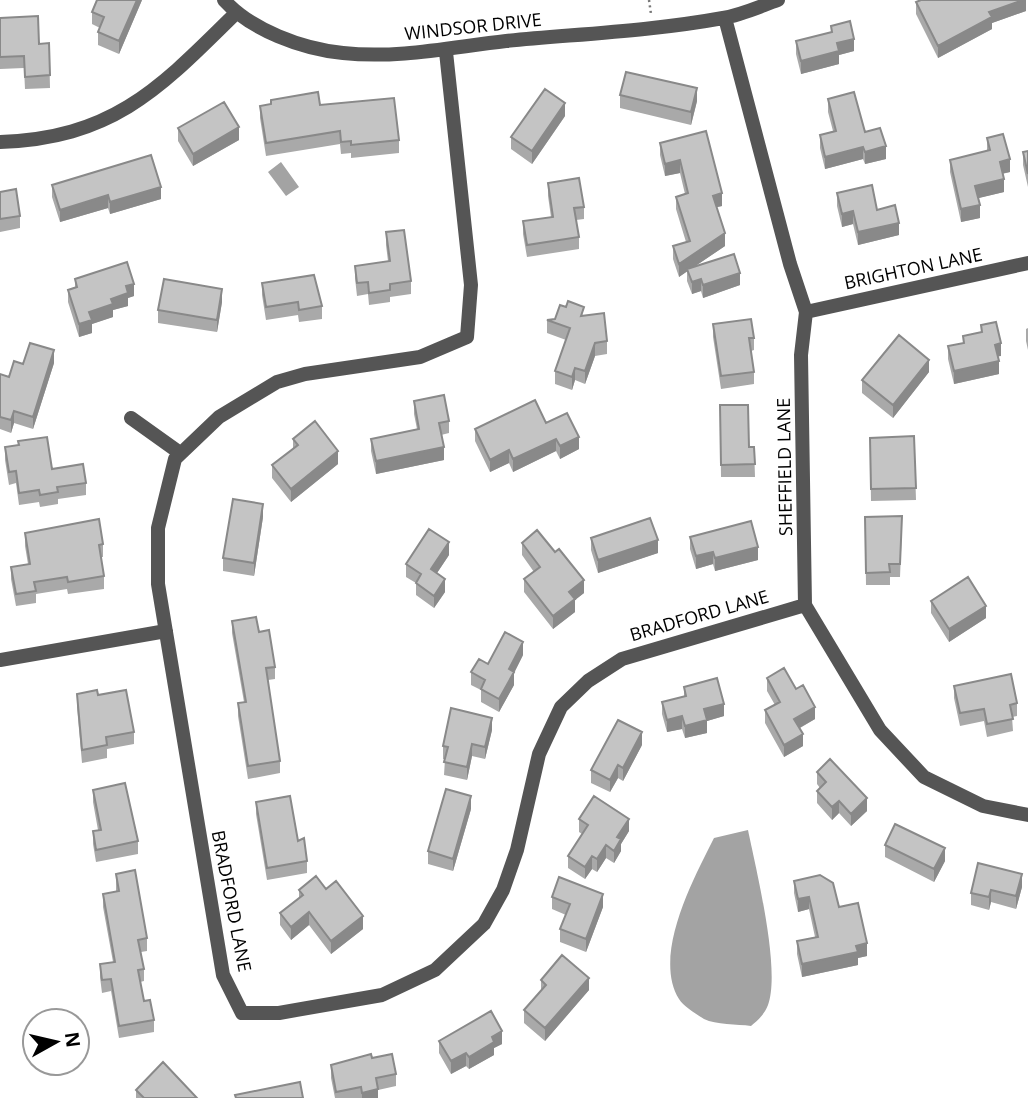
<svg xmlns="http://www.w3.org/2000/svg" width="1028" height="1098" viewBox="0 0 1028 1098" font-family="'Open Sans',sans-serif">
	<rect width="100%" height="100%" fill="#fff"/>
	<path fill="#a3a3a3" d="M281 162 299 187 286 196 268 172Z
		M748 830C756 869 781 970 768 1005 764 1015 758 1020 751 1026 737 1024 716 1025 704 1019 696 1014 683 1006 679 999 652 955 694 878 714 838Z"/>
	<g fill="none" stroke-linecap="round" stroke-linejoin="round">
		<path stroke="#777" stroke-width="2.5" stroke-dasharray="2 3.5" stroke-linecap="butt" d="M649 0 651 14"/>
		<path stroke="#555" stroke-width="14" d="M224 0C251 30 302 49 343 53 398 59 452 47 506 41 578 34 652 31 723 18 742 15 761 6 778 0
			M725 18 790 264 806 312 801 355 805 605 880 730 924 777 983 806 1028 815
			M446 52 471 285 467 337 420 357 305 374 277 382 219 417 175 459 158 528V584L223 975 242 1013H279L382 995 435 970 484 924 503 890 517 850 539 754 561 707 588 681 622 659 805 605
			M0 142C114 138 160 88 236 13
			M806 312 1028 263
			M131 418 180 453
			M0 660 166 631"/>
	</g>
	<path fill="#a9a9a9" d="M142 0 119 54 98 45V32L100 28 92 24V12Z
		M1026 0V11L992 23V29L938 58 916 14V2Z
		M0 18 39 44 49 43 50 88 25 89 24 68 0 69Z
		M831 26 854 51 839 55V64L801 74 796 54V41L831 32Z
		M620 95 697 101 691 125 620 108Z
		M828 99 865 132 886 159 865 164 863 159 825 169 820 148V135L833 131 828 112Z
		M271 100 320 105 399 140V153L351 158V153L341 154 340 144 266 156 260 118V106L271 104Z
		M565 116 532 164 511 149V137Z
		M178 128 239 140 193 166 178 141Z
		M706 131 722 206 717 207 725 246 694 267 740 285 703 298 701 291 692 294 687 281V271L679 277 673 259V246L686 242 676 209V197L685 194 680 173 665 176 660 155V143Z
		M987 138 1010 172 1002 174 1004 192 978 198 980 218 961 222 950 172V160L987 151Z
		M1028 151V187L1023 165V152Z
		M548 183 584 207V219L576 220 579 237V249L527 257 523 234V221L551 217 548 196Z
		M52 185 161 199 110 214 108 208 60 222 52 197Z
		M0 192 20 216V228L0 232Z
		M837 193 877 210 899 235 858 245 853 224 842 227 837 206Z
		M386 232 411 281V294L390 297V302L369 305 368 294 357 296 355 278V266L388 261 386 245Z
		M75 279 134 296 128 298V306L113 310V317L92 324V333L79 337 68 302V290L75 287Z
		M262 283 322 306V319L299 322 298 315 266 320 262 295Z
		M222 302 217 332 158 323V310Z
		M584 316 607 341V354L595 356 585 384 575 380 572 390 555 384V371L566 340 547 333V320Z
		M713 324 754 338V350L751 351 754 372V384L721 389 713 337Z
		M981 325 1001 356H998L999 374 954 384 948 359V346L963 343V336L981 332Z
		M1028 328V350L1026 341V329Z
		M54 363 33 429 14 423 11 433 0 429V374L9 377 23 364Z
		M929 372 893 418 862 393V380Z
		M414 401 449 421V433L441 435 444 460 376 474 371 451V439L417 429 414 414Z
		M720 405 749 447H754L755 477H721Z
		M546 423 579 449 560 459 556 451 513 472 509 463 490 472 475 441V429Z
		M914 436 916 500 871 501 870 438Z
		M293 439 338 464 291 502 272 478V465L293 449Z
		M5 447 52 469 86 483V495L58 499V504L40 507 39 502 19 505 16 483 9 485 5 460Z
		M263 517 254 576 223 571V558Z
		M865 517 902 528 900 577H890V585H866Z
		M25 533 103 544V557H101L104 576V589L68 594 67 589 36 594V603L16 606 11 579V567L28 564 25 546Z
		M690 537 758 560 715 571 713 564 696 569 690 549Z
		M591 538 658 553 598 573 591 550Z
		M522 543 584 593 575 600V612L553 629 524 592V579L534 572 522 555Z
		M449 555 437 573 445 592 434 608 416 595V583L406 577V564Z
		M931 601 986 618 949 642 931 613Z
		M232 621 259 632 275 667V679L268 680 280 761V773L248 779 238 716V703L244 702 232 633Z
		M523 655 514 673V685L499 712 481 702V690L471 685V672L488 664Z
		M767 678 796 689 815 719 800 728 803 746 784 757 765 723V710L775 705 767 691Z
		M954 686 1017 703V716L1012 717 1013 731 987 737 984 721 960 726 954 698Z
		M684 687 724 716 707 721V733L685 738 682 729 667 732 662 714V702L684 696Z
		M77 694 98 695 134 732V744L107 749V758L82 763 77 707Z
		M492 730 485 759 472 756 467 780 444 775 445 759H443V746Z
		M642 745 623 781 618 778 610 792 591 783V770Z
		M817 772 867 811 851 826 839 813 832 820 817 803V791L820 788 817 784Z
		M93 790 138 841V854L96 862 93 844V831L98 830 93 802Z
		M256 802 298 841 307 861V873L267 880 256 814Z
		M471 809 453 871 428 864V851Z
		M579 819 629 831 621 844V851L614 863 606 858 597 872 592 869 585 879 568 868V856L582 834 579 832Z
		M885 845 945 861 934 882 885 857Z
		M116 874 147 938V951L141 952 144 969V981L140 982 144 1001 154 1020V1032L119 1038 111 991 102 993 100 977V964L113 962 103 907V894L116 892Z
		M794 881 839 907 867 956 858 958V965L802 977 797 954V941L815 937 809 909 798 912 794 893Z
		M1022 887 1016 909 991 902 989 910 971 905V893Z
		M326 889 363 929 331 954 309 925 291 940 280 925V913L299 898V890Z
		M552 897 603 907 586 952 560 942V929L566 915 552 909Z
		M541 980 589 990 545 1041 524 1023V1010L541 991Z
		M439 1041 502 1044 494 1048V1055L469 1069 466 1066 451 1074 439 1053Z
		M372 1058 396 1074V1086L378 1090V1098H335L331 1078V1065Z
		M136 1090 197 1098H136Z"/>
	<path fill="#898989" d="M137 0H142L119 54V41Z
		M1023 0H1026V11L992 23V29L938 58V46L989 12Z
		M854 39V51L839 55V64L801 74V61L837 43Z
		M697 88V101L691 125V112Z
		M565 103V116L532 164V151Z
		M239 127V140L193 166V154Z
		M886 146V159L865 164V152Z
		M863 147V159L825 169V157Z
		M1010 159V172L1000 174V162Z
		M680 160V173L665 176V164Z
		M1004 179V192L975 199V186Z
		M161 187V199L110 214V202Z
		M722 193V206L713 208V196Z
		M108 195V208L60 222V210Z
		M980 205V218L961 222V209Z
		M853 211V224L842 227V214Z
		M899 223V235L858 245V232Z
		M725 233V246L679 277V264Z
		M740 273V285L703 298V285Z
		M701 279V291L692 294V282Z
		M134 284V296L128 298V306L113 310V317L92 324V333L79 337V324L89 312 111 299 126 286Z
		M222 289V302L217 332V320Z
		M595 343V356L585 384V371Z
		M1001 343V356L995 357V345Z
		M54 350V363L33 429V417Z
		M929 360V372L893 418V405Z
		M999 361V374L954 384V371Z
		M575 368V380L572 390V377Z
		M14 411V423L11 433V420Z
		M579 437V449L560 459V446Z
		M556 439V451L513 472V459Z
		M444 447V460L376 474V461Z
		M509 450V463L490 472V460Z
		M338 451V464L291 502V489Z
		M263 504V517L254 576V563Z
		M658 540V553L598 573V560Z
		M449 542V555L431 582V569Z
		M758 547V560L715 571V558Z
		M713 552V564L696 569V556Z
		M445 579V592L434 608V596Z
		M584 580V593L575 600V612L553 629V616L569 592Z
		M986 606V618L949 642V629Z
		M523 642V655L514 673V685L499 712V699L509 669Z
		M724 704V716L707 721V733L685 738V726L704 709Z
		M815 707V719L794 731V719Z
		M682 716V729L667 732V720Z
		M492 718V730L485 759V747Z
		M642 732V745L623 781V768Z
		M803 734V746L784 757V745Z
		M472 744V756L467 780V767Z
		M618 765V778L610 792V780Z
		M471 796V809L453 871V859Z
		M867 798V811L851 826V814Z
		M839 801V813L832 820V807Z
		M629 819V831L621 844V851L614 863V851L617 837Z
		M606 845V858L597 872V859Z
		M945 848V861L934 882V869Z
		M592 856V869L585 879V867Z
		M1022 874V887L1016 909V896Z
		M991 890V902L989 910V897Z
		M603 894V907L586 952V939Z
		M809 897V909L798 912V899Z
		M309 912V925L291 940V927Z
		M363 916V929L331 954V941Z
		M867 943V956L858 958V965L802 977V964L856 946Z
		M589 978V990L545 1041V1028Z
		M502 1031V1044L494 1048V1055L469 1069V1057L492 1037Z
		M466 1053V1066L451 1074V1061Z
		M378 1089V1098H362V1093Z"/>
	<path fill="#c4c4c4" stroke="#898989" stroke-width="2" d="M97 0H137L119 41 98 32 104 17 92 12Z
		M921 0H1023L989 12 992 17 938 46 916 2Z
		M38 16 39 44 49 43 50 75 25 77 24 56 0 57V18Z
		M850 21 854 39 837 43 839 51 801 61 796 41 832 32 831 26Z
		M626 72 697 88 691 112 620 95Z
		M545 89 565 103 532 151 511 137Z
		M318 92 320 105 394 98 399 140 351 145V141L341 142 340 131 266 143 260 106 271 104V100Z
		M854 92 865 132 880 128 886 146 865 152 863 147 825 157 820 135 836 131 828 99Z
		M224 102 239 127 193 154 178 128Z
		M706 131 722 193 713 196 725 233 679 264 673 246 690 241 676 197 688 193 680 160 665 164 660 143Z
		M1003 134 1010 159 1000 162 1004 179 975 186 980 205 961 209 950 160 990 150 987 138Z
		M1028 151V174L1023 152Z
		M151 155 161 187 110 202 108 195 60 210 52 185Z
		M579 178 584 207 574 208 579 237 527 245 523 221 553 217 548 183Z
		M872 185 877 210 895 205 899 223 858 232 853 211 842 214 837 193Z
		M16 189 20 216 0 219V192Z
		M404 230 411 281 390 284V290L369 293 368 282 357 283 355 266 390 261 386 232Z
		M734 254 740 273 703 285 701 279 692 282 687 269Z
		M127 262 134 284 126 286 128 293 111 299 113 304 89 312 92 320 79 324 68 290 77 287 75 279Z
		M314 275 322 306 299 310 298 302 266 307 262 283Z
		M164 279 222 289 217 320 158 310Z
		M568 301 584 307 581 316 604 313 607 341 595 343 585 371 575 368 572 377 555 371 570 328 547 320 555 319 560 305 566 307Z
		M751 319 754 338H749L754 372 721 376 713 324Z
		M996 322 1001 343 995 345 999 361 954 371 948 346 964 343 963 336 982 332 981 325Z
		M899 335 929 360 893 405 862 380Z
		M30 343 54 350 33 417 14 411 11 420 0 417V374L9 377 14 361 23 364Z
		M444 395 449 421 439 423 444 447 376 461 371 439 419 429 414 401Z
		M535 400 546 423 567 413 579 437 560 446 556 439 513 459 509 450 490 460 475 429Z
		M720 405H748L749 447H754L755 464 721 465Z
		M315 421 338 451 291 489 272 465 298 445 293 439Z
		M914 436 916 488 871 489 870 438Z
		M47 437 52 469 83 464 86 483 57 487 58 492 40 495 39 490 19 493 16 471 9 472 5 447 19 445 18 441Z
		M233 499 263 504 254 563 223 558Z
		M902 516 900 564H889L890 572 866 573 865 517Z
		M650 518 658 540 598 560 591 538Z
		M99 519 103 544 99 545 104 576 68 582 67 577 34 582 36 591 16 594 11 567 30 564 25 533Z
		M751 521 758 547 715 558 713 552 696 556 690 537Z
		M429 529 449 542 431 569 445 579 434 596 416 583 421 574 406 564Z
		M537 530 555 552 559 549 584 580 569 592 575 599 553 616 524 579 540 567 522 543Z
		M968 577 986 606 949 629 931 601Z
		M256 617 259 632 269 630 275 667 266 668 280 761 248 766 238 703 246 702 232 621Z
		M505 632 523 642 509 669 514 672 499 699 481 689 485 680 471 672 479 659 488 664Z
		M784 668 796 689 803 685 815 707 794 719 803 734 784 745 765 710 780 702 767 678Z
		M1011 674 1017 703 1010 705 1013 719 987 724 984 709 960 713 954 686Z
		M717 678 724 704 704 709 707 720 685 726 682 716 667 720 662 702 686 696 684 687Z
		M97 690 98 695 126 690 134 732 106 737 107 745 82 750 77 694Z
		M451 708 492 718 485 747 472 744 467 767 444 762 448 747 443 746Z
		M618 720 642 732 623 768 618 765 610 780 591 770Z
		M830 759 867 798 851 814 839 801 832 807 817 791 826 782 817 772Z
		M125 783 138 841 96 850 93 831 101 830 93 790Z
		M446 789 471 796 453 859 428 851Z
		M290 796 298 841 304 838 307 861 267 868 256 802Z
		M594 796 629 819 617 837 621 839 614 851 606 845 597 859 592 856 585 867 568 856 588 825 579 819Z
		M895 824 945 848 934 869 885 845Z
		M978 863 1022 874 1016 896 991 890 989 897 971 893Z
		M135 870 147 938 138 940 144 969 138 970 144 1001 150 1000 154 1020 119 1026 111 979 102 980 100 964 115 962 103 894 119 891 116 874Z
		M820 875 833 883 839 907 858 903 867 943 856 946 858 952 802 964 797 941 818 937 809 897 798 899 794 881Z
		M316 876 326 889 336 881 363 916 331 941 309 912 291 927 280 913 303 895 299 890Z
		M559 877 603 894 586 939 560 929 570 904 552 897Z
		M562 955 589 978 545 1028 524 1010 546 985 541 980Z
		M491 1011 502 1031 492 1037 494 1042 469 1057 466 1053 451 1061 439 1041Z
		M371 1054 372 1058 392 1054 396 1074 376 1078 378 1089 362 1093 361 1087 336 1092 331 1065Z
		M163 1062 197 1098H144L136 1090Z
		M300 1082 303 1098H236L235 1095Z"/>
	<g text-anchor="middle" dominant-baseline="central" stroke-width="6" stroke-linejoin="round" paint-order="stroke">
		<g font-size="18" fill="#000" stroke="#fff">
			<text transform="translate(473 26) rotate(-6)">WINDSOR DRIVE</text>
			<text transform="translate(913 268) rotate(-12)">BRIGHTON LANE</text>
			<text transform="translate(784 467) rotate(-91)">SHEFFIELD LANE</text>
			<text transform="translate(699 615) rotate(-16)">BRADFORD LANE</text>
			<text transform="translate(232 901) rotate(79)">BRADFORD LANE</text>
		</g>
	</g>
	<g transform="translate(56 1042) rotate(82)"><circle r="33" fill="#ffffff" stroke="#999999" stroke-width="2"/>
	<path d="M0-5L12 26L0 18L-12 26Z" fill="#000000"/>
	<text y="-10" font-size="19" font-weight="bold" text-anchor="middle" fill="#000000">N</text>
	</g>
</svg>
